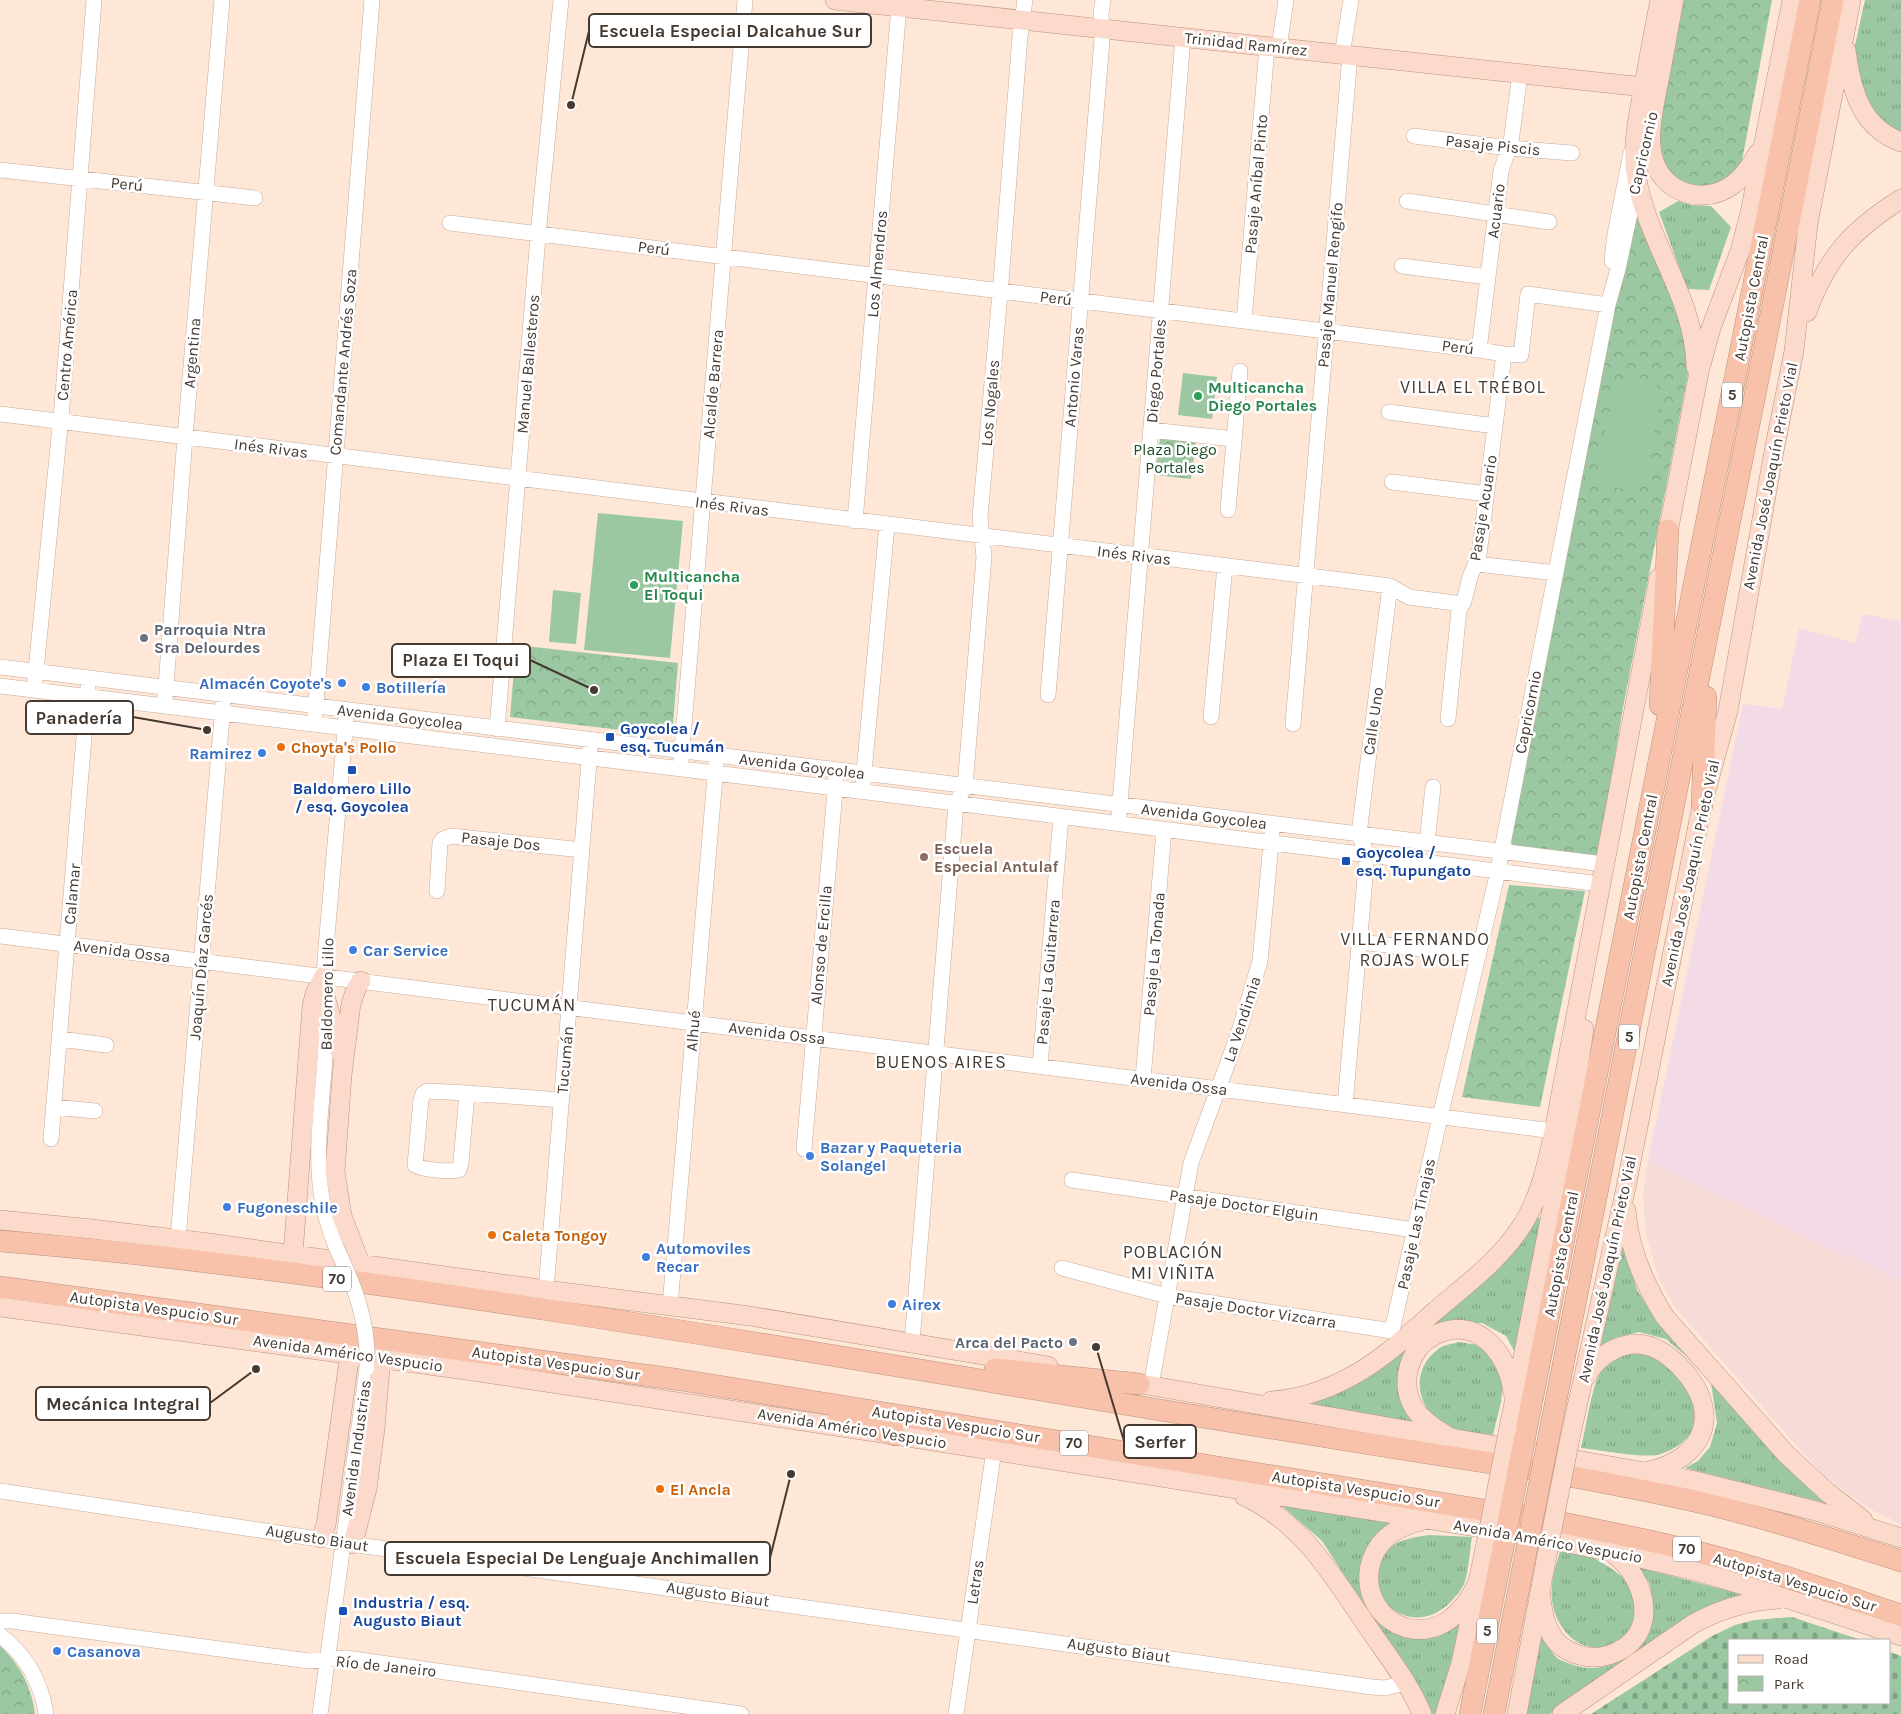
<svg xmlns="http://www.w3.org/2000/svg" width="1901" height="1714" viewBox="0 0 1901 1714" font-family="Karla,sans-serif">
	<defs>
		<pattern id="grass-tufts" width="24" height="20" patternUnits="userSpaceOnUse" patternTransform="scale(1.25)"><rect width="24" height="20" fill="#9bc8a2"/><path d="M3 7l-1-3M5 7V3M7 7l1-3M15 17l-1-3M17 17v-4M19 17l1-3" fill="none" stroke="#80a385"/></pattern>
		<pattern id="cemetery-stones" width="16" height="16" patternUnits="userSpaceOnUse" patternTransform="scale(1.25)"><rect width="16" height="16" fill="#9bc8a2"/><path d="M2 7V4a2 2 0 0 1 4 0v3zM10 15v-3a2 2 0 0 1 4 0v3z" fill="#80a385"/></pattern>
		<pattern id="park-crowns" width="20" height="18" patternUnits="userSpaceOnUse" patternTransform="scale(1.25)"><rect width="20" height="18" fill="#9bc8a2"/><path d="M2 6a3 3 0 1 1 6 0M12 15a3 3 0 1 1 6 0" fill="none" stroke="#80a385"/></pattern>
	</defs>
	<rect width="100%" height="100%" fill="#ffe7d7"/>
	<path fill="#f2dbe7" d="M1863 614 1901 621V1282L1648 1160 1743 704 1782 709 1799 628 1855 643Z"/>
	<path fill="#f6dbd9" d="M1648 1160 1901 1282V1524L1874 1511 1855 1499 1827 1478 1803 1453 1674 1306 1659 1279 1646 1234 1643 1196Z"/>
	<path fill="url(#grass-tufts)" d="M1865 0H1901V135L1882 125 1860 91 1854 50Z
		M1678 201 1692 205 1711 206 1731 227 1709 290 1687 289 1659 212Z
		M1532 1217 1548 1219 1519 1360 1506 1336 1482 1323H1455L1403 1357 1420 1424 1304 1404 1342 1390Z
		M1624 1242 1637 1290 1659 1324 1792 1472 1825 1503 1685 1468 1698 1461 1710 1447 1717 1423 1711 1383 1686 1356 1666 1339 1639 1332 1616 1338 1597 1355Z
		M1459 1342 1478 1345 1494 1358 1503 1385 1501 1402 1493 1435C1472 1432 1447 1432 1431 1415 1428 1413 1427 1408 1425 1405 1415 1386 1419 1364 1437 1350 1442 1345 1452 1344 1459 1342Z
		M1640 1353C1647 1355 1657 1356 1662 1359 1667 1363 1671 1369 1675 1374 1701 1404 1706 1439 1661 1454 1643 1459 1601 1450 1581 1448 1586 1429 1592 1380 1604 1366 1613 1357 1628 1354 1640 1353Z
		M1281 1505 1390 1523 1376 1534 1363 1561 1389 1627 1464 1624 1440 1714H1429L1418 1688 1322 1541Z
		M1429 1535 1472 1537C1470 1548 1468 1579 1463 1586 1417 1660 1344 1585 1389 1548 1400 1539 1416 1537 1429 1535Z
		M1561 1548C1568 1549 1576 1550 1583 1553 1598 1559 1627 1576 1634 1591 1636 1595 1636 1602 1636 1606 1638 1615 1635 1628 1628 1634 1595 1665 1557 1639 1552 1600 1550 1582 1556 1564 1561 1548Z
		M1634 1566 1744 1595 1683 1623 1550 1714H1526L1541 1628C1544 1638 1549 1650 1557 1658 1561 1661 1567 1662 1571 1664 1612 1681 1660 1641 1652 1598 1651 1594 1651 1587 1649 1583 1646 1577 1639 1571 1634 1566Z"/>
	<path fill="url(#cemetery-stones)" d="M1792 1617 1861 1640H1730V1703H1890V1652L1901 1656V1714H1591L1712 1636 1735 1625 1754 1620Z"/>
	<path fill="url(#park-crowns)" d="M1679 0H1772L1742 161 1738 170 1710 189 1670 181 1653 137Z
		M1636 203 1686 327 1691 359 1622 713 1600 850 1593 859 1513 847 1510 839 1561 570Z
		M1160 438 1196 442 1191 479 1155 475Z
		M516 645 678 663 672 736 510 717Z
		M1509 885 1585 891 1540 1107 1462 1097Z
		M0 1646C20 1664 32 1688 35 1714H0Z"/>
	<path fill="#9bc8a2" d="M1183 373 1217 377 1212 419 1178 415Z
		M1640 378 1654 384 1662 392 1645 483H1636L1629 489C1614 489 1607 486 1597 475L1613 395C1621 383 1626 379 1640 378Z
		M598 513 683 521 670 658 584 650Z
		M553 590 581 593 576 644 549 642Z"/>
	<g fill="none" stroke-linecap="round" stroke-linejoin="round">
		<defs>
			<path id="minor" d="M1279 48 1286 0
				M1342 55 1351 0
				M1414 136 1509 148 1572 153
				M0 170 255 198
				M1407 201 1549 222
				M450 223 1479 350 1504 354 1521 355 1528 294 1608 305
				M1612 261 1615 234 1631 153
				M1402 266 1488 277
				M1244 321 1267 47
				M1479 350 1501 171 1511 142 1520 74
				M1389 412 1495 426
				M0 414 1390 586 1409 597 1462 604
				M1151 430 1234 439
				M1392 482 1487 494
				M1228 510 1240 371
				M855 521 899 7
				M1477 564 1556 573
				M0 667 1604 864
				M35 681 62 406 94 0
				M0 686 715 773 1600 884
				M1048 695 1102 40 1101 13 1103 0
				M165 699 185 437 222 0
				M315 716 372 0
				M1211 717 1225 566
				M1448 719 1459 610 1464 601 1470 577 1479 555 1504 354
				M1293 724 1350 55
				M497 729 539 225 561 0
				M681 761 745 0
				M863 783 887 525
				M1119 815 1183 38
				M1427 843 1433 787
				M437 891 440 843 443 839 451 836 582 850
				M0 936 1554 1131
				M1359 942 1479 955
				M324 985 325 959 346 719
				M326 1016C328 1074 313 1133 321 1192 323 1211 329 1229 336 1247
				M60 1039 106 1045
				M1040 1066 1061 817
				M1143 1079 1164 830
				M427 1091 467 1093 461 1162 459 1170C450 1172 422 1170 415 1165L421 1100 423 1094Z
				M467 1093 561 1100
				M1345 1105 1367 855 1359 834 1390 586
				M54 1107 95 1111
				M51 1139 88 688
				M804 1149 836 780
				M1072 1180 1415 1230
				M178 1239 223 705
				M1062 1268 1167 1296 1392 1331 1440 1117 1496 880 1608 305 1618 269 1637 181
				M546 1290 590 749
				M670 1306 716 765
				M912 1342 956 804 965 786 984 557 980 517 1001 282 1020 36 1025 0
				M1151 1386 1191 1163 1238 1035 1260 961 1272 833
				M0 1491 365 1546 1372 1687 1385 1688 1405 1683
				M0 1621H12L309 1661 346 1658 741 1714
				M0 1635C26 1655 41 1681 46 1714
				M320 1714 367 1368
				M956 1714 994 1450"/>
			<path id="major" d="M835 0 1644 87 1658 86
				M1660 0C1654 29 1649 57 1644 86 1638 117 1631 148 1637 180 1649 245 1695 299 1696 367
				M1674 0C1669 25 1665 50 1660 75 1654 110 1637 160 1672 186 1681 192 1692 196 1704 195 1730 194 1747 174 1758 153
				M1846 50C1851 89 1860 127 1901 142
				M1807 312C1827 257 1852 230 1901 199
				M1666 543 1699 372 1711 328 1740 251 1750 213 1792 0
				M325 996 341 1054
				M1626 1210C1629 1249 1644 1284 1665 1317L1786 1454 1827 1492 1863 1520
				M0 1220 92 1229 209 1243 546 1290 750 1316 1048 1366
				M293 1254 312 1006 315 994 324 976
				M360 1263 342 1216 335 1171 342 1075 351 1004 356 989 361 981
				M0 1307 466 1370 895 1435 1521 1534C1580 1545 1640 1557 1699 1572 1767 1591 1834 1614 1901 1636
				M1585 1378C1592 1365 1602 1355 1615 1349 1643 1336 1666 1350 1685 1372 1722 1416 1703 1459 1649 1471
				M1124 1381 1691 1480 1816 1511 1901 1538
				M1271 1401C1298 1399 1326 1390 1350 1377 1381 1361 1408 1335 1434 1312 1464 1286 1499 1261 1521 1227 1540 1198 1547 1164 1554 1131L1659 578
				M1508 1433 1572 1108 1584 1029
				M1446 1435C1434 1428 1422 1420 1414 1408 1399 1382 1409 1348 1435 1335 1478 1314 1509 1355 1513 1393
				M1570 1438 1625 1192 1702 805 1728 711 1774 451 1794 351 1808 224 1851 0
				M1244 1496C1306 1525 1334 1579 1372 1633 1390 1659 1410 1685 1422 1714
				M1421 1521C1400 1526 1380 1537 1372 1559 1356 1604 1401 1646 1444 1623 1461 1613 1472 1596 1479 1579
				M321 1538 326 1525 350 1353
				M353 1544 367 1489 375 1429 381 1357
				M1540 1592C1542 1605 1543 1620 1550 1632 1555 1643 1565 1650 1576 1654 1586 1658 1599 1658 1609 1655 1662 1638 1648 1577 1611 1552
				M1445 1714 1461 1663 1486 1544
				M1517 1714 1547 1555
				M1562 1714 1693 1624C1720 1609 1748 1601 1778 1599"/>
			<path id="highway" d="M1660 705 1668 530
				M1702 805 1706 697
				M0 1241C186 1256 371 1283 555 1311 881 1361 1204 1420 1530 1469 1595 1481 1659 1492 1723 1508 1783 1523 1842 1542 1901 1561
				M0 1287 681 1380 1563 1523C1628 1536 1693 1549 1756 1568 1805 1582 1853 1599 1901 1615
				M995 1369 1139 1384
				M839 1418 895 1435
				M1525 1436 1810 0
				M1548 1441 1833 0
				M1470 1714 1503 1548
				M1494 1714 1526 1552"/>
		</defs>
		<use href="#minor" stroke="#c7ab98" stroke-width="16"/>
		<use href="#major" stroke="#b99280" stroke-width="20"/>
		<use href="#highway" stroke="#b99280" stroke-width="22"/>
		<use href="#minor" stroke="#fff" stroke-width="15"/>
		<use href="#major" stroke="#fbdacc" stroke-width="19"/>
		<use href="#highway" stroke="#f8c1aa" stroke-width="21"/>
		<defs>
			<path id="minor-bridge" d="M336 1247C355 1287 369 1322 367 1368"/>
			<path id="major-bridge" d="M1486 1544 1508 1433
				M1547 1555 1570 1438"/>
			<path id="highway-bridge" d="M1503 1548 1525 1436
				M1526 1552 1548 1441"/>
		</defs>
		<use href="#minor-bridge" stroke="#c7ab98" stroke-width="16" stroke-linecap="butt"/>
		<use href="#major-bridge" stroke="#b99280" stroke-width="20" stroke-linecap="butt"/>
		<use href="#highway-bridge" stroke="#b99280" stroke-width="22" stroke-linecap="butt"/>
		<use href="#minor-bridge" stroke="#fff" stroke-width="15"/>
		<use href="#major-bridge" stroke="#fbdacc" stroke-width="19"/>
		<use href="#highway-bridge" stroke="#f8c1aa" stroke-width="21"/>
	</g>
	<g fill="#2e9e5b" stroke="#fff" stroke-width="2">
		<circle cx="1198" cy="396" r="5"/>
		<circle cx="634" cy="585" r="5"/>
	</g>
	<g fill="#6b7280" stroke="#fff" stroke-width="2">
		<circle cx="144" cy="638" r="5"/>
		<circle cx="1073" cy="1342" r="5"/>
	</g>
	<g fill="#3f7fe0" stroke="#fff" stroke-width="2">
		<circle cx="342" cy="683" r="5"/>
		<circle cx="366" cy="687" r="5"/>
		<circle cx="262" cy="753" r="5"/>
		<circle cx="353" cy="950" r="5"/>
		<circle cx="810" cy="1156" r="5"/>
		<circle cx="227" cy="1207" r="5"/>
		<circle cx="646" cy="1257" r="5"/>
		<circle cx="892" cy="1304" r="5"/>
		<circle cx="57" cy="1651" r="5"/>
	</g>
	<g fill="#1a4fb4" stroke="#fff" stroke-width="2">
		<rect x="605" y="732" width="10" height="10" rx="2.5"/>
		<rect x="347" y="765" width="10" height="10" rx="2.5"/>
		<rect x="1341" y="856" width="10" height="10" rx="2.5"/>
		<rect x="338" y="1606" width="10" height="10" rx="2.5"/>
	</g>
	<g fill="#e8710a" stroke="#fff" stroke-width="2">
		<circle cx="281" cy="747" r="5"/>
		<circle cx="492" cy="1235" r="5"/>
		<circle cx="660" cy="1489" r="5"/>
	</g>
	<circle fill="#8d6e63" stroke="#fff" stroke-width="2" cx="924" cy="857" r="5"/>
	<g text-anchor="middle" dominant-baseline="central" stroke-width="5" stroke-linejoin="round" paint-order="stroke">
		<g fill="#fff" stroke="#7d7570" stroke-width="1">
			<rect x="1722" y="382.5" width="20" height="25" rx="4"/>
			<rect x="1619" y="1024.5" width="20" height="25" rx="4"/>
			<rect x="323" y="1266.5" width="28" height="25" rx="4"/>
			<rect x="1060" y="1430.5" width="28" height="25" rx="4"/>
			<rect x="1673" y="1536.5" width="28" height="25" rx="4"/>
			<rect x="1477" y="1618.5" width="20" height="25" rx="4"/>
		</g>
		<g font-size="15" font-weight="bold" fill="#453a32">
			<text x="1732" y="395">5</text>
			<text x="1629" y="1037">5</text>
			<text x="337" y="1279">70</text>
			<text x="1074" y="1443">70</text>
			<text x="1687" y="1549">70</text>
			<text x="1487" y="1631">5</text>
		</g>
		<g font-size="16" fill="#453a32" stroke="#fff">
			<text transform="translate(1246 44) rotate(6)">Trinidad Ramírez</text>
			<text transform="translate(1493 145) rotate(6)">Pasaje Piscis</text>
			<text transform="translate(1643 153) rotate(-77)">Capricornio</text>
			<text transform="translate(127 184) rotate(6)">Perú</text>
			<text transform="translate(1256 184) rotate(-85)">Pasaje Aníbal Pinto</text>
			<text transform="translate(1496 211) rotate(-83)">Acuario</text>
			<text transform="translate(654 248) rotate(7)">Perú</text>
			<text transform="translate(877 264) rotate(-85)">Los Almendros</text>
			<text transform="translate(1330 285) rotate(-85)">Pasaje Manuel Rengifo</text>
			<text transform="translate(1056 298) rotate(7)">Perú</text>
			<text transform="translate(1751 298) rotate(-79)">Autopista Central</text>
			<text transform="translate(67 345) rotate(-85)">Centro América</text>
			<text transform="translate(1458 347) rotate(7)">Perú</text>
			<text transform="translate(192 353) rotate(-85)">Argentina</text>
			<text transform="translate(343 362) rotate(-85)">Comandante Andrés Soza</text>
			<text transform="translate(528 364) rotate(-85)">Manuel Ballesteros</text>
			<text transform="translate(1156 371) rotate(-85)">Diego Portales</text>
			<text transform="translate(1074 377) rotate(-85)">Antonio Varas</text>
			<text transform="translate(713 384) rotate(-85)">Alcalde Barrera</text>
			<text transform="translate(990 403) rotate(-85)">Los Nogales</text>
			<text transform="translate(271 448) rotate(7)">Inés Rivas</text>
			<text transform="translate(1770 476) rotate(-79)">Avenida José Joaquín Prieto Vial</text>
			<text transform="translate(732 506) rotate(7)">Inés Rivas</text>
			<text transform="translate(1483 508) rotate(-81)">Pasaje Acuario</text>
			<text transform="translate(1134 555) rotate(7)">Inés Rivas</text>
			<text transform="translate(1528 712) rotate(-79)">Capricornio</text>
			<text transform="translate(400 717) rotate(7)">Avenida Goycolea</text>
			<text transform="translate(1373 721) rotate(-82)">Calle Uno</text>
			<text transform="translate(802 766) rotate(7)">Avenida Goycolea</text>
			<text transform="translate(1204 816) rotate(7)">Avenida Goycolea</text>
			<text transform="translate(501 841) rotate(6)">Pasaje Dos</text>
			<text transform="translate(1640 857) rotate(-79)">Autopista Central</text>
			<text transform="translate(1690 873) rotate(-78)">Avenida José Joaquín Prieto Vial</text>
			<text transform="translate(72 894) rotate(-85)">Calamar</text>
			<text transform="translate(821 945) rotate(-85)">Alonso de Ercilla</text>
			<text transform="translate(122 951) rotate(7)">Avenida Ossa</text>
			<text transform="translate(1154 954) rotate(-85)">Pasaje La Tonada</text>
			<text transform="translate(201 967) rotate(-85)">Joaquín Díaz Garcés</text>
			<text transform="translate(1048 972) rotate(-85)">Pasaje La Guitarrera</text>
			<text transform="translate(327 994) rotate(-89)">Baldomero Lillo</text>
			<text transform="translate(1242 1019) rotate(-72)">La Vendimia</text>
			<text transform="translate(693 1031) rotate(-85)">Alhué</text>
			<text transform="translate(777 1033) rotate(7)">Avenida Ossa</text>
			<text transform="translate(565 1060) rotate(-85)">Tucumán</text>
			<text transform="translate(1179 1084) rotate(7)">Avenida Ossa</text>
			<text transform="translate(1244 1205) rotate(8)">Pasaje Doctor Elguin</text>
			<text transform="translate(1416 1224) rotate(-78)">Pasaje Las Tinajas</text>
			<text transform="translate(1561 1254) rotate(-79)">Autopista Central</text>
			<text transform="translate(1607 1269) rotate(-78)">Avenida José Joaquín Prieto Vial</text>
			<text transform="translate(154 1308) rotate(8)">Autopista Vespucio Sur</text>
			<text transform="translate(1256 1310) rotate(9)">Pasaje Doctor Vizcarra</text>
			<text transform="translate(348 1353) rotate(8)">Avenida Américo Vespucio</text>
			<text transform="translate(556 1363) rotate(8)">Autopista Vespucio Sur</text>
			<text transform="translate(956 1424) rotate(9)">Autopista Vespucio Sur</text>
			<text transform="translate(852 1428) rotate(9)">Avenida Américo Vespucio</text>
			<text transform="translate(356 1448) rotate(-82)">Avenida Industrias</text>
			<text transform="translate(1356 1489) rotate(9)">Autopista Vespucio Sur</text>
			<text transform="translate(317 1538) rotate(9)">Augusto Biaut</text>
			<text transform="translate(1548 1541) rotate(10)">Avenida Américo Vespucio</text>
			<text transform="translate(975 1582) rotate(-82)">Letras</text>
			<text transform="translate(1795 1582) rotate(17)">Autopista Vespucio Sur</text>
			<text transform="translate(718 1594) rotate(8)">Augusto Biaut</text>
			<text transform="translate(1119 1650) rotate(8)">Augusto Biaut</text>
			<text transform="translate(386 1666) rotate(6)">Río de Janeiro</text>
		</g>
		<g font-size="16" font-weight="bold" fill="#27864d" stroke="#fff" text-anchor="start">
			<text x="1208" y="387">Multicancha<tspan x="1208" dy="18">Diego Portales</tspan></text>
			<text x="644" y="576">Multicancha<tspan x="644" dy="18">El Toqui</tspan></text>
		</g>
		<g font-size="16" fill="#194e26" stroke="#fff">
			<text x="1175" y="449">Plaza Diego<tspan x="1175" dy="18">Portales</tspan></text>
		</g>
		<g font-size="16" font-weight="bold" fill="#5b616d" stroke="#fff" text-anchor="start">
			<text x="154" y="629">Parroquia Ntra<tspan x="154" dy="18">Sra Delourdes</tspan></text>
			<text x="1063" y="1342" text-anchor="end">Arca del Pacto</text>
		</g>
		<g font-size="16" font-weight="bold" fill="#366cbe" stroke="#fff" text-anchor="start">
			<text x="332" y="683" text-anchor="end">Almacén Coyote's</text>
			<text x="376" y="687">Botillería</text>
			<text x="252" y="753" text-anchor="end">Ramirez</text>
			<text x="363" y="950">Car Service</text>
			<text x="820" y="1147">Bazar y Paqueteria<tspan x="820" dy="18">Solangel</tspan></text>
			<text x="237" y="1207">Fugoneschile</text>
			<text x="656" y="1248">Automoviles<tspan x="656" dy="18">Recar</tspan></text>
			<text x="902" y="1304">Airex</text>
			<text x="67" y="1651">Casanova</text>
		</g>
		<g font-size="16" font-weight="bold" fill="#164399" stroke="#fff" text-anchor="start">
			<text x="620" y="728">Goycolea /<tspan x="620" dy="18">esq. Tucumán</tspan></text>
			<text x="352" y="788" text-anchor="middle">Baldomero Lillo<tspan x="352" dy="18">/ esq. Goycolea</tspan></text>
			<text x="1356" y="852">Goycolea /<tspan x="1356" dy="18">esq. Tupungato</tspan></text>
			<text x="353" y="1602">Industria / esq.<tspan x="353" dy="18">Augusto Biaut</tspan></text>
		</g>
		<g font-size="16" font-weight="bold" fill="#c56008" stroke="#fff" text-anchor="start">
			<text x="291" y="747">Choyta's Pollo</text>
			<text x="502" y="1235">Caleta Tongoy</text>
			<text x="670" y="1489">El Ancla</text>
		</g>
		<g font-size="16" font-weight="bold" fill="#785e54" stroke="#fff" text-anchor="start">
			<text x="934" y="848">Escuela<tspan x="934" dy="18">Especial Antulaf</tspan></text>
		</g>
		<g font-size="18" letter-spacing="1" fill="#453a32" stroke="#fff">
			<text x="1473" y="387">VILLA EL TRÉBOL</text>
			<text x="1415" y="939">VILLA FERNANDO<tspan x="1415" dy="21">ROJAS WOLF</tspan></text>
			<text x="532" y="1005">TUCUMÁN</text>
			<text x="941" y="1062">BUENOS AIRES</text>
			<text x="1173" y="1252">POBLACIÓN<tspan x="1173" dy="21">MI VIÑITA</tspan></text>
		</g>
	</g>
	<path fill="none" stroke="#453a32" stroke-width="2" d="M571 105L589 31M594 690L530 660M207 730L133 717M256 1369L210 1403M1096 1347L1124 1441M791 1474L770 1558"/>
	<g fill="#453a32" stroke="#fff" stroke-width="2">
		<circle cx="571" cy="105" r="5"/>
		<circle cx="594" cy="690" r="5"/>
		<circle cx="207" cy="730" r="5"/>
		<circle cx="256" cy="1369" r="5"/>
		<circle cx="1096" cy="1347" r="5"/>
		<circle cx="791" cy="1474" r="5"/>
	</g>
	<g fill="#fff" stroke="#453a32" stroke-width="2">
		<rect x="589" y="14" width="282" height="33" rx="5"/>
		<rect x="392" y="644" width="138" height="33" rx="5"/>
		<rect x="26" y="701" width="107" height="33" rx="5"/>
		<rect x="36" y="1387" width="174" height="33" rx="5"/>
		<rect x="1124" y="1425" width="72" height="33" rx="5"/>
		<rect x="385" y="1542" width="385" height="33" rx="5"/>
	</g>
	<g font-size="18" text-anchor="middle" font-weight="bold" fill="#453a32">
		<text x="730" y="37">Escuela Especial Dalcahue Sur</text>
		<text x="461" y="666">Plaza El Toqui</text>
		<text x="79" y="724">Panadería</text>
		<text x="123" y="1410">Mecánica Integral</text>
		<text x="1160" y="1448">Serfer</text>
		<text x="577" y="1564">Escuela Especial De Lenguaje Anchimallen</text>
	</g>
	<rect x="1728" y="1639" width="162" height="65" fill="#ffffff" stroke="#b5b0ad"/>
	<rect x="1738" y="1655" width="25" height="8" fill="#fbdacc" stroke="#b5b0ad"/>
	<text x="1774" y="1664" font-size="15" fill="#453a32">Road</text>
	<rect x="1738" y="1676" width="25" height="15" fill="url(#park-crowns)" stroke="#b5b0ad"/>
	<text x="1774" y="1689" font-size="15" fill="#453a32">Park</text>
</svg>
